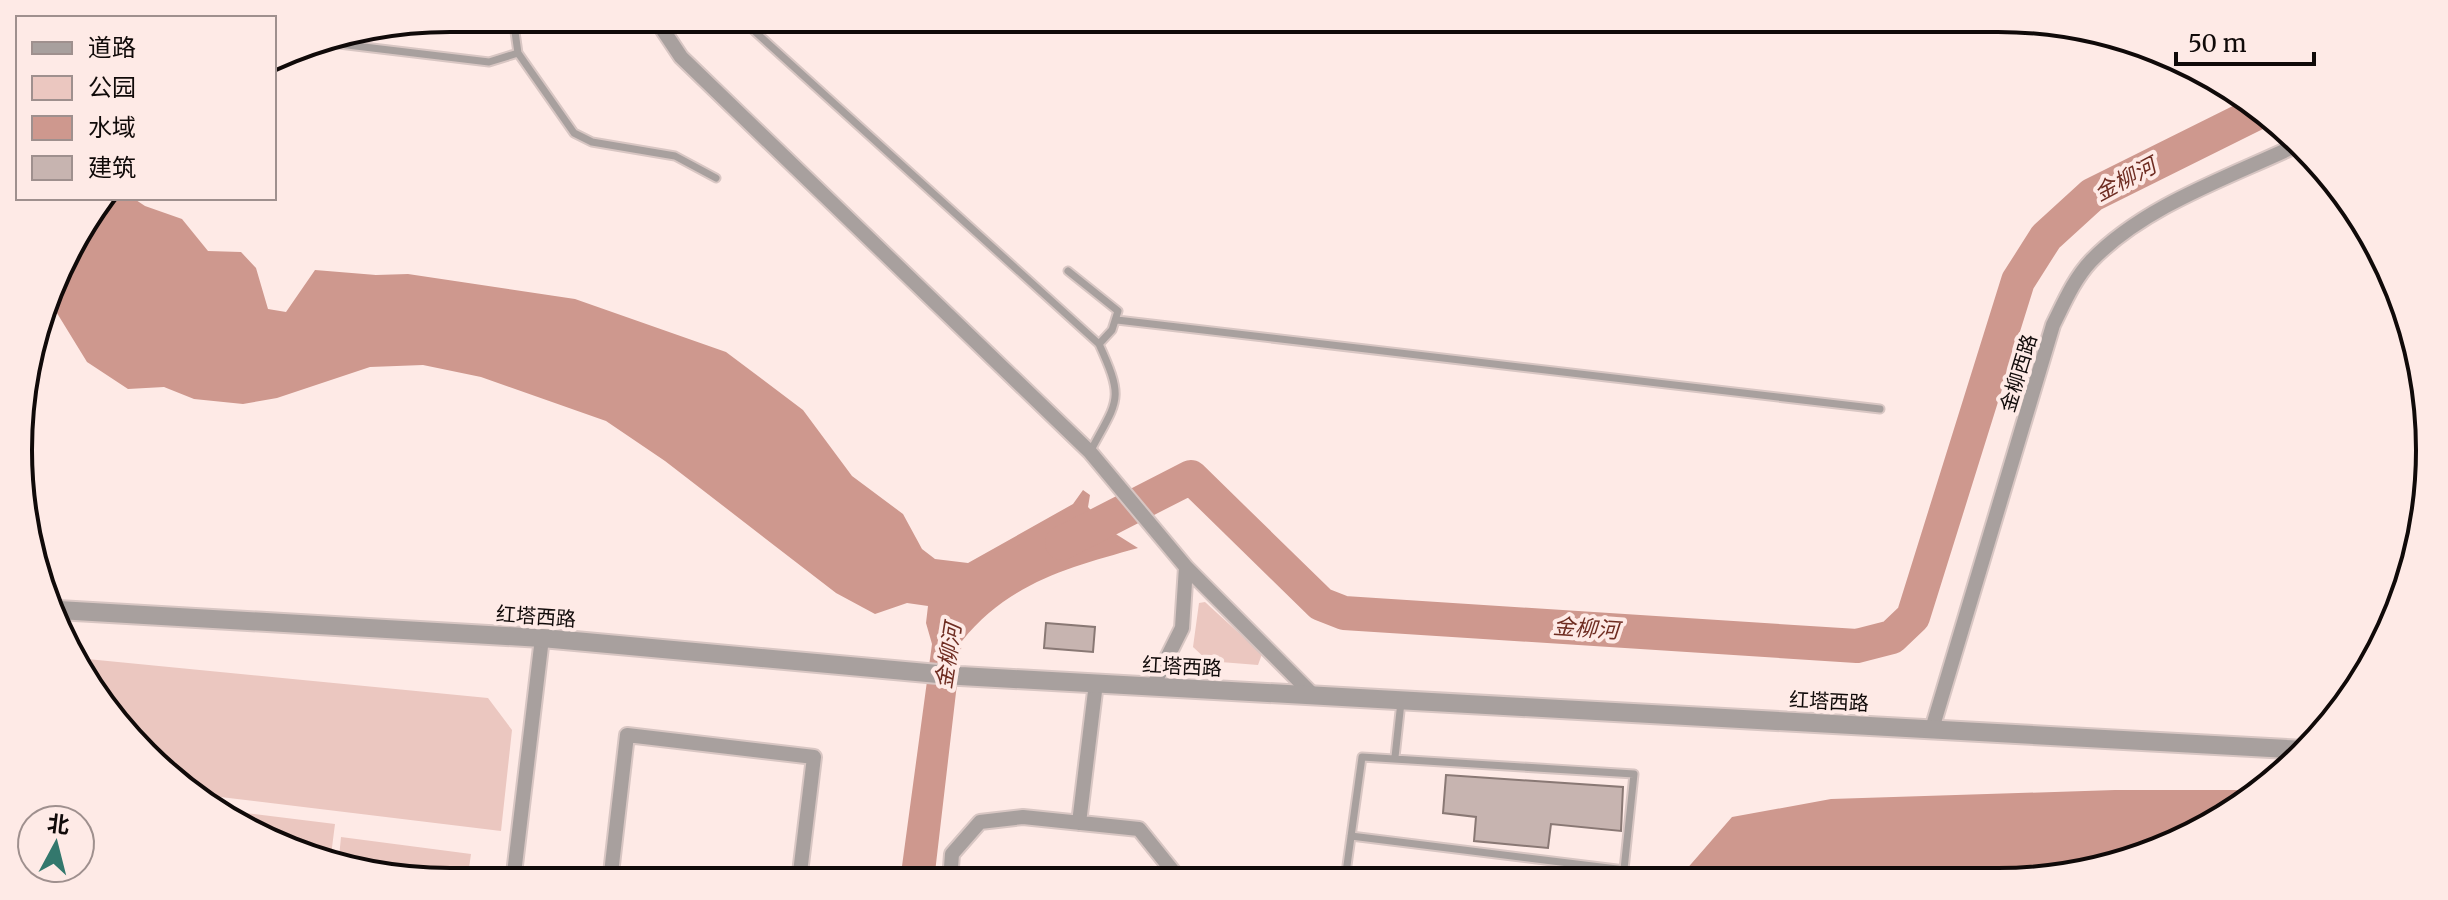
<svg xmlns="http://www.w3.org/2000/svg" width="2448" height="900" viewBox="0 0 2448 900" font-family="Merriweather,'Noto Sans SC',serif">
	<rect width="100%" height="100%" fill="#feeae6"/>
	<path fill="#ebc7c0" d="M1205 602 1262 654 1258 665 1208 661 1193 647 1199 603Z
		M77 658 488 698 512 730 501 831 187 793 91 690Z
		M221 810 335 824 330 863Z
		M341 837 471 854 467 882 338 867Z"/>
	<path fill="#ce988e" d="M106 198H133L145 206 182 219 208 251 241 252 256 268 268 309 286 312 315 270 376 275 408 274 575 299 726 352 803 410 852 476 903 514 922 549 935 559 968 563 1073 504 1083 490 1090 495 1088 507 1111 531 1138 548C1070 567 1008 583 962 641L934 881H900L932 644 926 623 928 606 907 603 875 614 836 593 665 461 606 421 481 377 423 365 370 367 277 398 243 404 194 399 164 387 128 389 87 362 52 305 76 234Z
		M2115 790H2259L2189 838 2060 877 1678 879 1732 817 1831 799Z"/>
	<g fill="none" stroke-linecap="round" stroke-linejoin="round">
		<path stroke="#ce988e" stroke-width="34" d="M1062 543 1191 477 1321 604 1344 613 1857 646 1892 637 1913 617 2018 281 2046 237 2092 195 2263 110"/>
	</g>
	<path fill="#c7b4b0" stroke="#897874" stroke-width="2" d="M1046 623 1095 627 1093 652 1044 648Z
		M1446 775 1623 787 1621 831 1551 824 1548 848 1474 841 1476 817 1443 813Z"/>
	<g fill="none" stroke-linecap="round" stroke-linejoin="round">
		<defs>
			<path id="service" d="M513 18 518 53 574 133 592 142 675 156 716 178
				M740 18 1099 344C1125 401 1118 399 1090 452
				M314 41 489 62 518 53
				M1068 271 1118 311 1112 330 1099 344
				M1117 320 1880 409
				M1395 757 1401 702
				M1351 836 1625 870
				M1345 880 1362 757 1634 774 1623 879"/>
			<path id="minor" d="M655 18 681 57 1090 452 1186 567 1313 695
				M1153 686 1182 628 1186 567
				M1932 729 2053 325C2064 303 2074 279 2091 261 2144 206 2227 178 2295 146
				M1079 823 1096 683
				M950 881 952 854 980 822 1023 817 1139 829 1180 880
				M513 882 542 638
				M610 882 627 735 814 757 799 881"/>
			<path id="tertiary" d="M58 610 542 638 960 676 2305 750"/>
		</defs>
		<use href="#service" stroke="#d8c6c3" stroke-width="11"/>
		<use href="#minor" stroke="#d8c6c3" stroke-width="18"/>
		<use href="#tertiary" stroke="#d8c6c3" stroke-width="22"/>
		<use href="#service" stroke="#a8a09e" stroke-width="7"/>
		<use href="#minor" stroke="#a8a09e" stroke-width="14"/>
		<use href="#tertiary" stroke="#a8a09e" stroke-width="18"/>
	</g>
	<g text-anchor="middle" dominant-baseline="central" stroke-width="8" stroke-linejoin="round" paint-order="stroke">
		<g font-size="20" fill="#100a09" stroke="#feeae6">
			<text transform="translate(2018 373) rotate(-73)">金柳西路</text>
			<text transform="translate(536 616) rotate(4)">红塔西路</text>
			<text transform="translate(1182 666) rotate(3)">红塔西路</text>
			<text transform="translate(1829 701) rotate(3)">红塔西路</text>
		</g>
		<g font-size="22" font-style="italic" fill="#6f2d22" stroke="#feeae6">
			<text transform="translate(2125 179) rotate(-28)">金柳河</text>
			<text transform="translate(1586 628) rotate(4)">金柳河</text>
			<text transform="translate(948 656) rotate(-81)">金柳河</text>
		</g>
	</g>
	<path d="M0 0H2448V900H0ZM450 32H1998A418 418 0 0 1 2416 450V450A418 418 0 0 1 1998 868H450A418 418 0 0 1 32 450V450A418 418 0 0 1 450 32Z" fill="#feeae6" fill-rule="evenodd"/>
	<path fill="none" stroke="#100a09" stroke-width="4" d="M450 32H1998A418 418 0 0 1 2416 450V450A418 418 0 0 1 1998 868H450A418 418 0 0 1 32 450V450A418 418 0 0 1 450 32Z"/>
	<rect x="16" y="16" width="260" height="184" fill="#feeae6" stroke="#9f908e" stroke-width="2"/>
	<rect x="32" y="42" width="40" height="12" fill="#a8a09e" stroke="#9f908e" stroke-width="2"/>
	<text x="88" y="56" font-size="24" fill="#100a09">道路</text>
	<rect x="32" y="76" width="40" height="24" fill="#ebc7c0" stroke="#9f908e" stroke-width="2"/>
	<text x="88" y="96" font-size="24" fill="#100a09">公园</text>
	<rect x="32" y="116" width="40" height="24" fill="#ce988e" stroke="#9f908e" stroke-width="2"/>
	<text x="88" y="136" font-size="24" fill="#100a09">水域</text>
	<rect x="32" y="156" width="40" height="24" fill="#c7b4b0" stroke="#9f908e" stroke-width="2"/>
	<text x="88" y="176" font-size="24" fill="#100a09">建筑</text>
	<g transform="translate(56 844) rotate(7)"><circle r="38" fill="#feeae6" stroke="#9f908e" stroke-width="2"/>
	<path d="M0-6L14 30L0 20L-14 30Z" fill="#33786d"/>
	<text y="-12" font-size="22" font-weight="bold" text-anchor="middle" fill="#100a09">北</text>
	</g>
	<path d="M2176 52v12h138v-12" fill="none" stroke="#100a09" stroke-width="4"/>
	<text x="2188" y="52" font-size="24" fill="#100a09" stroke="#feeae6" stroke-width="6" paint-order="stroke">50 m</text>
</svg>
